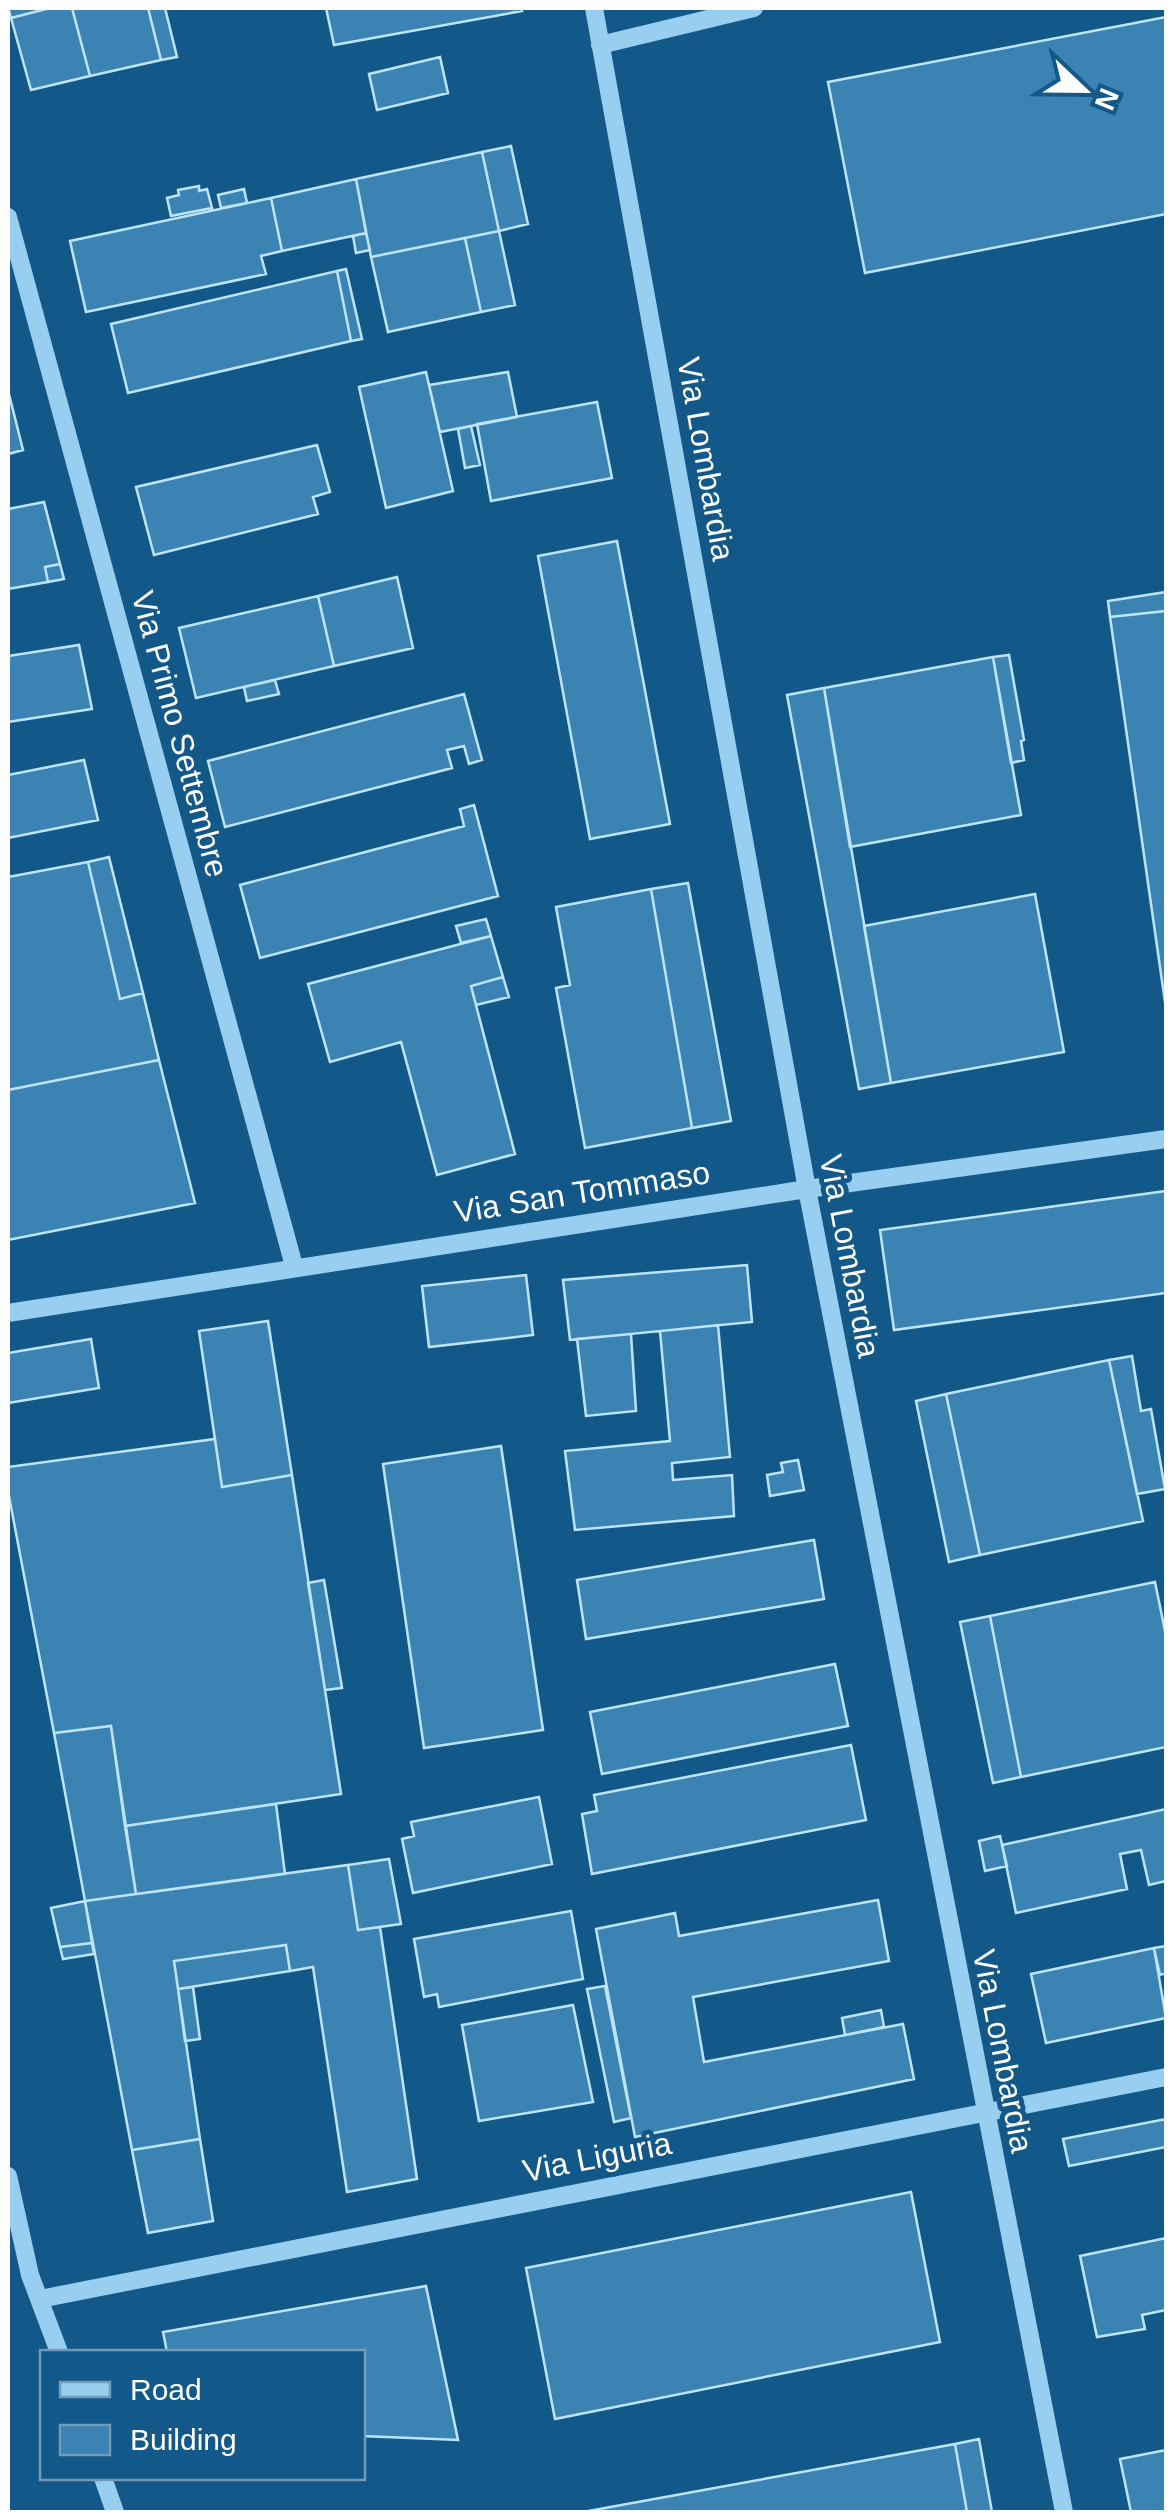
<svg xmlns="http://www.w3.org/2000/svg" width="1174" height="2520" viewBox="0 0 1174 2520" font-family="Arial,sans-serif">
	<rect width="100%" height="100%" fill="#125989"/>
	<path fill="#3b83b3" stroke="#bee4fc" stroke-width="2.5" d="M8 8H50L11 18Z
		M50 8H72L90 76 31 90 11 18Z
		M72 8H148L161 60 90 76Z
		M148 8H165L177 57 161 60Z
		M326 8H521L522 11 334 45Z
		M1166 17V214L865 273 828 82Z
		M440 57 448 93 377 110 369 74Z
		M511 146 528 224 499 231 482 152Z
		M482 152 499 231 371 257 356 179Z
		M356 179 366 233 282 251 271 198Z
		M199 186V191L207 189 212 208 171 216 167 198 179 195 178 190Z
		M244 189 247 203 221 208 218 195Z
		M271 198 282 251 261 256 266 274 86 312 70 241Z
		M499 231 515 305 481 312 465 238Z
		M366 233 370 250 356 253 353 236Z
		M465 238 481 312 388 332 371 257Z
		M346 269 362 339 351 341 337 271Z
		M337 271 351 341 128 393 111 324Z
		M426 372 453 491 386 508 359 387Z
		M508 372 517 417 440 432 429 385Z
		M8 390 23 450 8 454Z
		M597 402 612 478 491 501 477 424Z
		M471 426 480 465 465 468 458 429Z
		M317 445 330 492 313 497 318 514 154 555 136 487Z
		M44 502 60 564 45 567 48 582 8 589V509Z
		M617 541 670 824 590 839 538 556Z
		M60 564 64 579 48 582 45 567Z
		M397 577 413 648 334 666 318 596Z
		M1166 592V611L1110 617 1108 601Z
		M318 596 334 666 196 698 179 628Z
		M1166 611V1009L1110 617Z
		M79 645 92 709 8 722V656Z
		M1009 655 1024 740 1021 741 1024 760 1011 763 993 657Z
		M993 657 1021 815 850 847 824 688Z
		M275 680 279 694 247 701 244 687Z
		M824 688 891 1083 859 1089 787 695Z
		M464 694 482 760 469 764 464 746 447 750 452 768 225 827 208 761Z
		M84 760 98 820 8 838V775Z
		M474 805 498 896 260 958 240 885 464 826 460 809Z
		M109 857 143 993 120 999 88 862Z
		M88 862 120 999 143 993 159 1060 8 1090V877Z
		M688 883 731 1121 692 1128 651 889Z
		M651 889 692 1128 585 1148 556 988 570 985 556 907Z
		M1035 894 1064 1052 891 1083 864 926Z
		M486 919 491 936 461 943 456 926Z
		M491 936 503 977 471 986 515 1154 437 1175 401 1042 330 1062 308 984Z
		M503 977 509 997 476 1005 471 986Z
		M159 1060 195 1203 8 1240V1090Z
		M1166 1191V1293L894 1330 880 1230Z
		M747 1265 752 1322 570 1340 563 1280Z
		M526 1275 533 1335 429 1347 422 1286Z
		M268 1321 292 1475 222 1487 199 1331Z
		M718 1325 730 1457 672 1463 673 1480 732 1475 734 1516 575 1530 565 1451 670 1441 660 1331Z
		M631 1334 636 1411 586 1416 577 1339Z
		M91 1339 99 1388 8 1403V1353Z
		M1132 1356 1141 1411 1151 1409 1165 1489 1137 1494 1109 1360Z
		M1109 1360 1143 1521 980 1555 946 1394Z
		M946 1394 980 1555 949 1562 916 1401Z
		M215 1439 222 1487 292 1475 341 1794 125 1826 111 1726 54 1733 8 1491V1467Z
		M501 1446 543 1730 424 1748 383 1464Z
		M798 1460 804 1490 770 1496 767 1475 783 1472 781 1463Z
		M814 1540 824 1599 586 1639 577 1580Z
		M324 1580 342 1688 325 1690 308 1583Z
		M1155 1582 1166 1636V1747L1021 1777 990 1616Z
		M990 1616 1021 1777 993 1783 960 1622Z
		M835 1664 848 1726 602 1774 590 1712Z
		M111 1726 136 1894 85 1901 54 1733Z
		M851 1745 866 1820 592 1874 582 1814 597 1811 594 1795Z
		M539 1797 552 1864 413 1893 402 1839 414 1836 411 1822Z
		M276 1804 285 1874 136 1894 125 1826Z
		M1166 1809V1881L1149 1885 1141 1850 1120 1854 1127 1889 1016 1913 1002 1845Z
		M1000 1836 1007 1866 985 1871 979 1841Z
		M389 1859 401 1924 358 1930 348 1865Z
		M348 1865 358 1930 380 1927 417 2179 347 2192 313 1967 290 1971 286 1945 174 1961 200 2139 132 2150 85 1901Z
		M878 1900 889 1961 693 1997 704 2062 903 2024 914 2079 635 2137 596 1929 675 1913 679 1936Z
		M85 1901 92 1943 60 1947 51 1908Z
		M571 1911 583 1979 439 2007 437 1994 424 1997 414 1939Z
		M92 1943 94 1954 63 1959 60 1947Z
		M286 1945 290 1971 178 1989 174 1961Z
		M1166 1946V1973L1160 1975 1154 1948Z
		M1154 1948 1166 2018 1046 2043 1031 1974Z
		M605 1986 631 2118 614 2122 587 1989Z
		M193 1987 200 2039 185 2041 178 1989Z
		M573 2005 593 2102 479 2121 462 2025Z
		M881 2010 884 2027 845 2035 842 2018Z
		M1166 2119V2147L1069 2166 1063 2139Z
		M200 2139 213 2221 148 2233 132 2150Z
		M911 2192 940 2342 555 2419 526 2268Z
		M1166 2238V2310L1142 2315 1145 2329 1097 2337 1080 2256Z
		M426 2286 458 2440 362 2436V2352H167L163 2332Z
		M979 2439 992 2512H967L955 2444Z
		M955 2444 967 2512H583Z
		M1166 2450V2512H1131L1120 2459Z"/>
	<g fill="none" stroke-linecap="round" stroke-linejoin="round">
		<path stroke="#98cef0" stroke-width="18" d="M594 8 807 1189 1064 2512
			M600 45 754 8
			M8 217 294 1266
			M8 1313 807 1189 1166 1139
			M8 2176 30 2275 59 2352
			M40 2299 1166 2077
			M103 2478 115 2512"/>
	</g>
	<g text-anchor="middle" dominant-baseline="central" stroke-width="10" stroke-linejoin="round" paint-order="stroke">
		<g font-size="32" fill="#fff" stroke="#125989">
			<text transform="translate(706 459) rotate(80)">Via Lombardia</text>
			<text transform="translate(180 734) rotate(75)">Via Primo Settembre</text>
			<text transform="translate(582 1192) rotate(-9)">Via San Tommaso</text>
			<text transform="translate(850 1256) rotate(79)">Via Lombardia</text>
			<text transform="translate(1003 2051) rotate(79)">Via Lombardia</text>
			<text transform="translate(597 2157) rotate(-11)">Via Liguria</text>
		</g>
	</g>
	<rect width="1174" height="2520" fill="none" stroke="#ffffff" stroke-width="20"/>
	<rect x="40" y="2350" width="325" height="130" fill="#125989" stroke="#719bb8" stroke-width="2.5"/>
	<rect x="60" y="2382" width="50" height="15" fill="#98cef0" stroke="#719bb8" stroke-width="2.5"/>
	<text x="130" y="2400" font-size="30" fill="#ffffff">Road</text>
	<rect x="60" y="2425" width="50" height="30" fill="#3b83b3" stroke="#719bb8" stroke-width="2.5"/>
	<text x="130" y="2450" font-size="30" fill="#ffffff">Building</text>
	<g transform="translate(1084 90) rotate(112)" stroke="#125989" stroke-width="8" paint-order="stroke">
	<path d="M0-8L18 38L0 25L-18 38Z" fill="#ffffff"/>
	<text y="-15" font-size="28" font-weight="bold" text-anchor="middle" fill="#ffffff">N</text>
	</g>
</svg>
